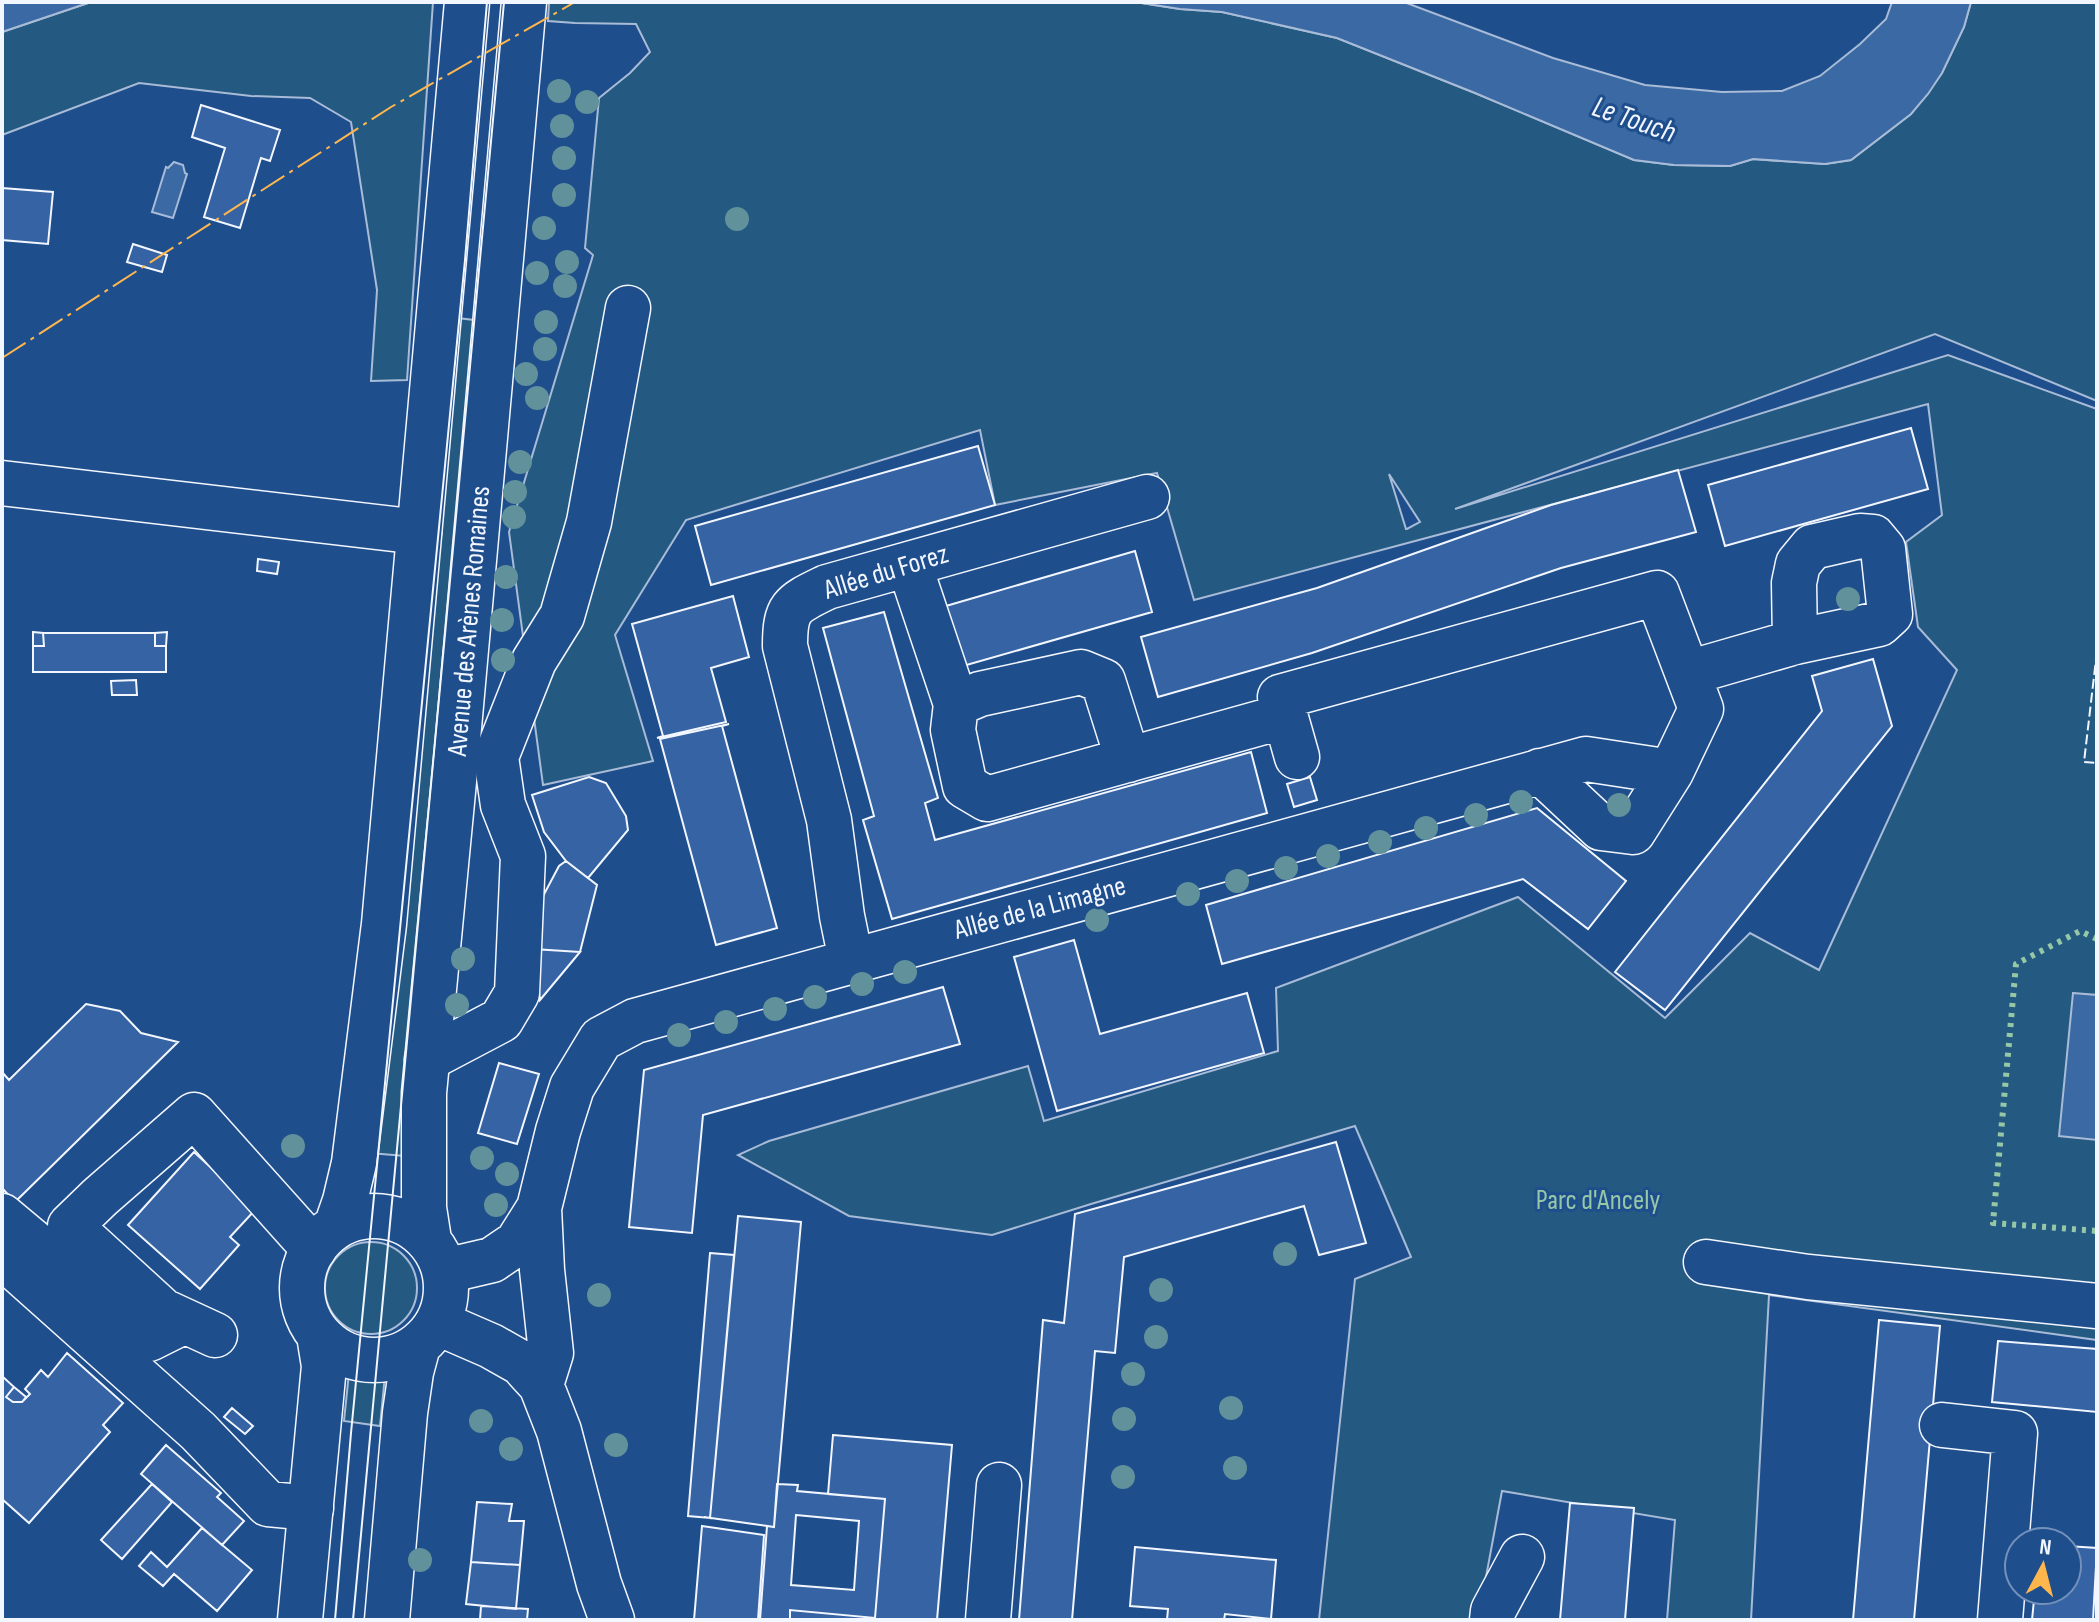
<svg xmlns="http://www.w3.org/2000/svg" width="2099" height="1622" viewBox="0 0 2099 1622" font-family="'Sofia Sans Condensed',sans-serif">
	<rect width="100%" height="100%" fill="#1f4e8c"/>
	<path fill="#245a82" stroke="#a8bbd7" stroke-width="2" fill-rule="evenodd" d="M91 2H433L407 380 371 381 377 290 351 122 310 98 251 96 139 83 2 135V32Z
		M549 2H1135L1180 9 1222 12 1337 38 1475 93 1634 160 1674 165 1730 166 1753 159 1825 164 1851 160 1911 114 1942 73 1964 27 1971 2H2097V401L1935 334 1455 509 1948 355 2097 409V1340L1769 1295 1751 1620H1667L1675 1520 1502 1491 1478 1620H1319L1355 1279 1411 1257 1355 1126 1091 1204 992 1235 849 1216 738 1155 769 1141 1028 1066 1044 1121 1278 1051 1276 988 1518 897 1665 1018 1750 933 1819 970 1957 670 1918 627 1906 542 1942 515 1928 404 1194 600 1157 473 995 505 980 430 686 520 615 635 653 761 543 785 509 532 593 255 585 248 599 98 630 73 650 52 636 24 575 23 548 21ZM1389 474 1420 522 1407 529H1406Z
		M448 317 483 321 405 1156 370 1153Z
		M325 1288a46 46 0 1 1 92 0a46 46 0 1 1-92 0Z
		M349 1373 362 1375H385L380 1426 344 1421Z"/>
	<path fill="#3b69a3" stroke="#a8bbd7" stroke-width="2" d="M2 2H91L2 32Z
		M1135 2H1404L1553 58 1645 85 1722 92 1782 91 1820 76 1860 44 1886 19 1892 2H1971L1964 27 1942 73 1928 94 1911 114 1851 160 1825 164 1753 159 1730 166 1674 165 1634 160 1475 93 1337 38 1222 12 1180 9Z
		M174 162 183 165 185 173 187 174 173 218 152 212 166 167 168 168Z
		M2073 993 2097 995V1140L2059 1136Z"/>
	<path fill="#3563a3" stroke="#f2f6ff" stroke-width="2" fill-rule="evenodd" d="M201 105 280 130 270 161 261 158 240 228 204 217 225 148 192 137Z
		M2 188 53 192 48 244 2 240Z
		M133 244 167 255 162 272 127 262Z
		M1911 428 1928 489 1725 546 1708 485Z
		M978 446 995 505 711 585 695 526Z
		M1678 470 1696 532 1561 568 1312 653 1158 697 1141 637 1317 588 1551 505Z
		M1135 551 1152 612 963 666 946 606Z
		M258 559 279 562 277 574 257 571Z
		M733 596 749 657 711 668 726 722 657 738 663 736 632 624Z
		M884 612 938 798 925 803 935 840 1251 752 1267 813 892 919 863 820 874 816 823 628Z
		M33 632 43 633 44 646H33Z
		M167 632 166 646H155V633Z
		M43 633H155V646H166V672H33V646H44Z
		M1873 659 1892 726 1665 1010 1615 972 1822 711 1812 676Z
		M136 680 137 695H112L111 681Z
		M729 724 722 726 777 928 716 945 660 739Z
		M589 777 606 783 626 816 628 830 588 878 566 861 544 832 532 795Z
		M1310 777 1317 800 1294 807 1287 784Z
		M1537 808 1626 881 1588 929 1523 879 1222 964 1206 905Z
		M566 861 597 885 580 952 533 949 542 898 559 866Z
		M1074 940 1100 1034 1247 993 1264 1053 1057 1111 1014 957Z
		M533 949 580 952 540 1000Z
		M943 987 960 1044 703 1115 692 1233 629 1227 644 1070Z
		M86 1004 120 1011 141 1033 178 1042 15 1202 2 1188V1072L9 1080Z
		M499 1063 539 1074 517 1144 478 1133Z
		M1336 1142 1366 1243 1319 1255 1304 1206 1124 1257 1115 1353 1095 1351 1072 1620H1019L1043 1320 1064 1323 1075 1214Z
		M194 1152 256 1209 230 1237 239 1245 200 1289 128 1225Z
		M738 1216 801 1222 774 1527 704 1517 710 1518Z
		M710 1253 734 1255 710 1518 688 1516Z
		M1879 1320 1940 1326 1914 1620H1853Z
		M1998 1341 2097 1349V1412L1992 1402Z
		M67 1353 123 1403 103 1425 110 1432 29 1523 2 1499V1376L14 1387 6 1397 13 1402H22L30 1394 25 1389 41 1370 48 1377Z
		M14 1387 26 1397 22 1402H13L6 1397Z
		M232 1408 253 1426 245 1434 224 1417Z
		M833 1435 952 1445 937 1620H790V1610L875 1618 885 1499 828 1494Z
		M166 1445 221 1493 217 1497 244 1521 222 1545 141 1474Z
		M152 1484 172 1502 122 1559 101 1540Z
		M777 1484 798 1485 797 1491 885 1499 875 1618 790 1610V1620H760L767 1526 774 1527ZM796 1515 859 1521 854 1590 791 1585Z
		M477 1502 512 1504 509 1521H524L520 1565 471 1562Z
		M1570 1503 1634 1508 1625 1620H1560Z
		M702 1526 764 1535 758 1620H694Z
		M202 1528 252 1570 217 1611 174 1574 163 1586 139 1566 151 1552 167 1567Z
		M2067 1546 2097 1548 2093 1620H2032L2035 1590H2067Z
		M1135 1547 1276 1560 1271 1619 1225 1614 1224 1620H1167L1168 1609 1130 1606Z
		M471 1562 520 1565 516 1609 466 1604Z
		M481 1606 528 1609 527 1620H480Z"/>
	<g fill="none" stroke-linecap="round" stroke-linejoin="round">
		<defs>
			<path id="minor" d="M2 483 419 532
				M909 564 956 704 953 730 965 786 987 799 1285 716
				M1688 673 1795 642 1879 624 1890 614 1883 549 1873 537 1860 536 1812 547 1798 564 1794 583 1795 642
				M956 704 980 694 1081 672 1103 681 1128 760
				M1540 771 1601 828 1633 832 1671 772
				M851 960 842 916 829 820 785 646C785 606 792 604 827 587L1147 497
				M427 1059 501 1020 517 993 523 856 503 805 496 757 534 661 562 616 589 522 628 308
				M539 1208 542 1270 551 1353 541 1385
				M2 1216 149 1339 179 1324
				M2 1256 198 1431 268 1504 311 1508
				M1706 1262 1808 1277 2097 1306
				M445 1271 492 1260 517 1243 539 1208 558 1131 572 1087 601 1039 635 1021 1586 759 1671 772 1701 709 1657 593 1280 697 1297 757
				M438 1323 491 1346 521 1363 541 1385 559 1431 599 1584 612 1620
				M215 1335 163 1311 70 1226 100 1197 194 1115 314 1249
				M1942 1425 2015 1433 2000 1620
				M988 1620 999 1485
				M1492 1620 1493 1611 1522 1557"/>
			<path id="major" d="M302 1288a72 72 0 1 1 144 0a72 72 0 1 1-144 0Z
				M336 1227 345 1201 354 1163 384 924 467 2
				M429 1240 424 1208V1093L457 750 524 2
				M300 1620 324 1366 319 1335
				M387 1620 405 1413 411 1372 418 1346"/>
		</defs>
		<use href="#minor" stroke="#f2f6ff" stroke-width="47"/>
		<use href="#major" stroke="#f2f6ff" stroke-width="47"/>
		<use href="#minor" stroke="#1f4e8c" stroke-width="44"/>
		<use href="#major" stroke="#1f4e8c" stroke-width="44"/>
		<path stroke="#f2f6ff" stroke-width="2" d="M335 1620 351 1433 465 260 487 2
			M353 1620 504 2"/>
		<path stroke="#97c8a6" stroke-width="6" stroke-dasharray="4 6" stroke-linecap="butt" d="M2097 939 2080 931 2016 964 1993 1223 2097 1231"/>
		<path stroke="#f2f6ff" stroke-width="2" stroke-dasharray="10 4" stroke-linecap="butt" d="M2097 651 2084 762 2097 763"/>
		<path stroke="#ffb74d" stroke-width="2" stroke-dasharray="28 6 4 6" stroke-linecap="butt" d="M2 358 391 107 575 2"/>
	</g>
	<g fill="#61919a">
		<circle cx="559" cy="91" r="12"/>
		<circle cx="587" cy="102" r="12"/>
		<circle cx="562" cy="126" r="12"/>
		<circle cx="564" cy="158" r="12"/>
		<circle cx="564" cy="195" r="12"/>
		<circle cx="737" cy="219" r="12"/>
		<circle cx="544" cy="228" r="12"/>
		<circle cx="567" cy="262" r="12"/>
		<circle cx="537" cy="273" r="12"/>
		<circle cx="565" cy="286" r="12"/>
		<circle cx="546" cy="322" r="12"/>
		<circle cx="545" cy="349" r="12"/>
		<circle cx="526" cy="374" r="12"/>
		<circle cx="537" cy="398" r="12"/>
		<circle cx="520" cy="462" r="12"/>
		<circle cx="515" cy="492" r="12"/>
		<circle cx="514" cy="517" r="12"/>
		<circle cx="506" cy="577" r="12"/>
		<circle cx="1848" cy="599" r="12"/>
		<circle cx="502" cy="620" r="12"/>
		<circle cx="503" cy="660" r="12"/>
		<circle cx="1521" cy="802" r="12"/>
		<circle cx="1619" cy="805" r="12"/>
		<circle cx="1476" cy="815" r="12"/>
		<circle cx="1426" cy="828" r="12"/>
		<circle cx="1380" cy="842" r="12"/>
		<circle cx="1328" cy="856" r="12"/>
		<circle cx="1286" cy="868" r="12"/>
		<circle cx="1237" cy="881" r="12"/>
		<circle cx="1188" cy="894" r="12"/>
		<circle cx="1097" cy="920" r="12"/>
		<circle cx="463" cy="959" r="12"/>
		<circle cx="905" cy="972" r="12"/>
		<circle cx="862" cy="984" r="12"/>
		<circle cx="815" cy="997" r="12"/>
		<circle cx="457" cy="1005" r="12"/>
		<circle cx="775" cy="1009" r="12"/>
		<circle cx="726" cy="1022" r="12"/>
		<circle cx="679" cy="1035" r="12"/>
		<circle cx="293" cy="1146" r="12"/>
		<circle cx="482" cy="1158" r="12"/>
		<circle cx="507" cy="1174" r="12"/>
		<circle cx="496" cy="1205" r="12"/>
		<circle cx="1285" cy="1254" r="12"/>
		<circle cx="1161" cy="1290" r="12"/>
		<circle cx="599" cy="1295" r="12"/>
		<circle cx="1156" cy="1337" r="12"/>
		<circle cx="1133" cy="1374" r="12"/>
		<circle cx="1231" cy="1408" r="12"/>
		<circle cx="1124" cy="1419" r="12"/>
		<circle cx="481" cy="1421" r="12"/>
		<circle cx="616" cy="1445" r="12"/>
		<circle cx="511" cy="1449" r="12"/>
		<circle cx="1235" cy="1468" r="12"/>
		<circle cx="1123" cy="1477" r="12"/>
		<circle cx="420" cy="1560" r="12"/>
	</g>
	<g text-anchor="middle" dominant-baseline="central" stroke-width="6" stroke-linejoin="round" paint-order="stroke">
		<g font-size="28" fill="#f2f6ff" stroke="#1f4e8c">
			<text transform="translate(886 572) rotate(-17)">Allée du Forez</text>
			<text transform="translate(469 621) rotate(-85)">Avenue des Arènes Romaines</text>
			<text transform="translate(1040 908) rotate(-15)">Allée de la Limagne</text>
		</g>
		<g font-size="28" fill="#97c8a6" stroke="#1f4e8c">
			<text x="1598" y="1200">Parc d'Ancely</text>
		</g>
		<g font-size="30" font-style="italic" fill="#f2f6ff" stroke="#1f4e8c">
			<text transform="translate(1634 120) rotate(19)">Le Touch</text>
		</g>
	</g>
	<rect width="2099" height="1622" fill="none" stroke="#f2f6ff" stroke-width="8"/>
	<g transform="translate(2043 1566) rotate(7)"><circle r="38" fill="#1f4e8c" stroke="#7391ba" stroke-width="2"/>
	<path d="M0-6L14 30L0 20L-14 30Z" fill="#ffb74d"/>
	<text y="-12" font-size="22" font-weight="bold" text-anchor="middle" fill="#f2f6ff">N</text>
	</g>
</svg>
